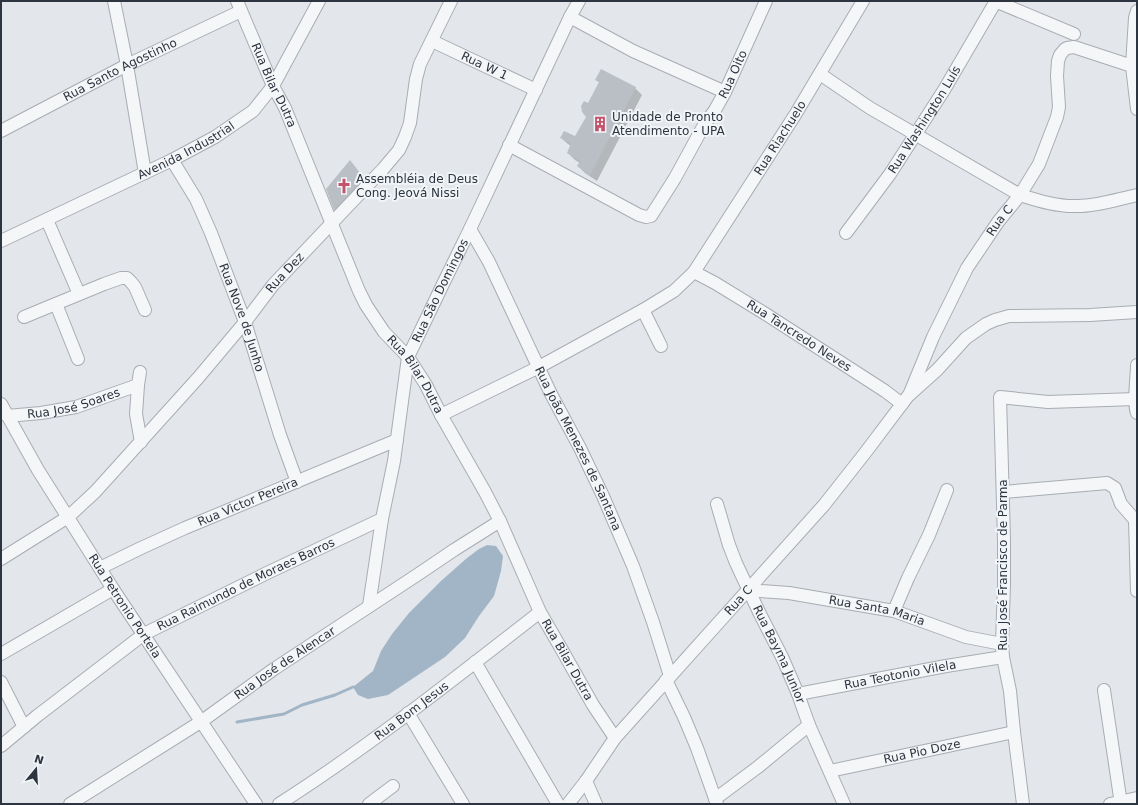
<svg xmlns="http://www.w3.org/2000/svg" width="1138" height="805" viewBox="0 0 1138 805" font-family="'DejaVu Sans',sans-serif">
	<rect width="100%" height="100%" fill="#e3e6ea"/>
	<path fill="#a1b5c6" d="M487 545 496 546 503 556 501 571 494 596 479 616 465 638 445 657 388 695 368 699 358 695 353 687 373 671 381 651 392 634 409 613 441 581 467 558 479 549Z"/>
	<path fill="#0003" d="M596 80 635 88 642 95 597 181 585 173 578 166 580 163 575 160 568 153 571 146 568 144 561 138H576L587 117 589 104 600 83Z
		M350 162 369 183 340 214 335 209 327 189Z"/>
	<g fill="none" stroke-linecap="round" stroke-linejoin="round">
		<path stroke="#a1b5c6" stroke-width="3" d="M237 722 284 714 302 705 335 695 353 687"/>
	</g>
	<path fill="#babfc6" d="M601 69 636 87 590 175 577 166 580 161 567 153 571 143 560 138 564 131 575 136 586 117 582 112 581 106 584 101 588 103 599 82 595 80Z
		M350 160 364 178 334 210 326 189Z"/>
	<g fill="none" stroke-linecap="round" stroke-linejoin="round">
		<defs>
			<g id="minor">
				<path d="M114 1 127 65 145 173"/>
				<path id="s1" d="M237 1 273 86 285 108 359 291 366 305 384 332 408 357 426 385 441 415 485 492 500 521 540 612 562 650 593 705 615 738"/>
				<path d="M995 1 1074 34"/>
				<path d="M1137 11 1135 18 1132 66 1137 109"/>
				<path d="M570 17 633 51 725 92"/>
				<path id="s2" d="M432 41 536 90"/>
				<path d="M820 74 870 108 1020 195C1039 201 1059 207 1078 206 1098 206 1118 199 1137 195"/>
				<path id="s3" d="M1 131 127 65 241 11"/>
				<path id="s4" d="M509 145 639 215 646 217 651 216 675 178 704 125 715 110 725 92 766 1"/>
				<path id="s5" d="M172 160 196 199 211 233 245 322 280 435 297 482"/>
				<path d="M47 220 79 294"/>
				<path id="s6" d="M470 229 489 262 551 394 580 448 603 496 633 566 653 622 670 676"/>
				<path id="s7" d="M846 233 890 174 944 90 996 1"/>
				<path id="s8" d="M1 241 172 160 215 137 253 111 273 86 319 1"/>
				<path id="s9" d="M694 272 715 283 764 313 885 391 902 404"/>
				<path d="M56 304 78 359"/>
				<path d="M643 310 661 346"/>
				<path d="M24 317 104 284 121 278H127L131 282 135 287 145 310"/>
				<path d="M1137 365C1137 376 1133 404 1137 413"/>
				<path d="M140 372 138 385 136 414 141 442"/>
				<path id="s10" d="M910 393 933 337 967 268 998 222 1020 195 1039 164 1057 117 1059 107 1057 76 1058 61 1060 55 1065 49 1067 48 1074 47 1132 66"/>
				<path id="s11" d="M1 404 38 470 113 589 256 804"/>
				<path id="s12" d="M441 415 539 367 643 310 674 291 694 272 795 115 863 1"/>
				<path id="s13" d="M7 416 41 413 76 407 138 385"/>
				<path d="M1003 492 1107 483 1115 488 1121 504 1135 520"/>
				<path id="s14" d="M717 504 729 545 736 563 759 612 783 659 798 694 809 725 844 804"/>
				<path d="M1135 520 1137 591"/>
				<path id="s15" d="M1 559 68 517 95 492 198 378 245 322 273 285 383 169 399 150 405 137 410 123 416 79 420 64 451 1"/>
				<path id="s16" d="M100 568 141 548 185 528 397 440"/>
				<path id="s17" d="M749 589 760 591 789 593 894 611 966 637 1002 644"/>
				<path id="s18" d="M369 606 382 519 394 461 408 357 443 284 470 229 570 17 579 1"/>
				<path d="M894 611 908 578 929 535 947 490"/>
				<path d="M1 654 113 589"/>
				<path d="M475 662 558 804"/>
				<path d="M666 680 684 717 697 748 717 804"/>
				<path d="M1 682 24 727"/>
				<path d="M1104 690 1121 804"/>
				<path id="s19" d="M798 694 946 666 1003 657"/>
				<path d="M408 713 463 804"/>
				<path id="s20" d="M1 746 37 716 144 634 267 573 382 519"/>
				<path id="s21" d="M830 771 1014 732"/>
				<path d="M586 781 596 804"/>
				<path d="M715 799 758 767 809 725"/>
				<path id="s22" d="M70 804 202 721 274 669 417 575 454 550 500 521"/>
				<path id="s23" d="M279 804C370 746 455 678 540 612"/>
				<path d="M369 804 393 786"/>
				<path id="s24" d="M568 804 586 781 615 738 824 505 865 453 908 396 937 370 966 338 986 324 995 320 1009 316 1090 315 1137 312"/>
				<path d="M1023 804 1014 732 1010 691 1003 657 1002 644 1004 584V540L1000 397 1048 402 1136 399"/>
				<path d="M1110 804 1137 798"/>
			</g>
		</defs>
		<use href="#minor" stroke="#a8adb4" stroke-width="14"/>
		<use href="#minor" stroke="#f5f6f8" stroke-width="12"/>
	</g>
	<defs>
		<symbol id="building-bare" viewBox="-9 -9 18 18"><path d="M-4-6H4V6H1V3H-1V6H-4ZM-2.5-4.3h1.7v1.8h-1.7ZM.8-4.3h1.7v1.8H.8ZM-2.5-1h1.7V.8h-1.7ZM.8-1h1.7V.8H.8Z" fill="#c3536b" stroke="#f2f5f7" stroke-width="2.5" paint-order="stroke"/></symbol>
		<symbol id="church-bare" viewBox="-9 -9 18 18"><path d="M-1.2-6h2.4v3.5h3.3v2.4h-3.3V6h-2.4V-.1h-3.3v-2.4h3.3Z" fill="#c3536b" stroke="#f2f5f7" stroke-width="2.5" paint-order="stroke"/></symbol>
	</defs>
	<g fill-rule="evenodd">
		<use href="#building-bare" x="589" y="113" width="22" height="22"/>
		<use href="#church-bare" x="333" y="175" width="22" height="22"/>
	</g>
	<g text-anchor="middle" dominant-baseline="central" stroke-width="4" stroke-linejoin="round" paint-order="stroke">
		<g font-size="12" fill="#2c3540" stroke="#f2f5f7">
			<text stroke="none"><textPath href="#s2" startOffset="58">Rua W 1</textPath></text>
			<text stroke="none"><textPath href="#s3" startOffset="134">Rua Santo Agostinho</textPath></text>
			<text stroke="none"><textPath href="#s4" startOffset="324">Rua Oito</textPath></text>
			<text stroke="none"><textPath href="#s1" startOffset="92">Rua Bilar Dutra</textPath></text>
			<text stroke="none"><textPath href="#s7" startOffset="138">Rua Washington Luís</textPath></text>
			<text stroke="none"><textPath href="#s12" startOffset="451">Rua Riachuelo</textPath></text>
			<text stroke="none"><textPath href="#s8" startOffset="206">Avenida Industrial</textPath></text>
			<text stroke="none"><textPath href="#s10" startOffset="195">Rua C</textPath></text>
			<text stroke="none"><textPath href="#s15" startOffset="406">Rua Dez</textPath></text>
			<text stroke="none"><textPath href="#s18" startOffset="326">Rua São Domingos</textPath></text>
			<text stroke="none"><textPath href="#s5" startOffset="173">Rua Nove de Junho</textPath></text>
			<text stroke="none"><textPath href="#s9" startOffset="123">Rua Tancredo Neves</textPath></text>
			<text stroke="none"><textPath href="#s1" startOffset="416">Rua Bilar Dutra</textPath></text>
			<text stroke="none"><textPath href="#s13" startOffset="68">Rua José Soares</textPath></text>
			<text stroke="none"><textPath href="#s6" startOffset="245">Rua João Menezes de Santana</textPath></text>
			<text stroke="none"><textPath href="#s16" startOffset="162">Rua Victor Pereira</textPath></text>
			<text transform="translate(1003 565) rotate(-90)">Rua José Francisco de Parma</text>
			<text stroke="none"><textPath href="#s20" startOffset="295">Rua Raimundo de Moraes Barros</textPath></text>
			<text stroke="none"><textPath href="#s24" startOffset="266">Rua C</textPath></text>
			<text stroke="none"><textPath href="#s11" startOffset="237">Rua Petronio Portela</textPath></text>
			<text stroke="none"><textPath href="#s17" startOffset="130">Rua Santa Maria</textPath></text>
			<text stroke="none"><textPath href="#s14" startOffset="163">Rua Bayma Junior</textPath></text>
			<text stroke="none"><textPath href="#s1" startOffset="740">Rua Bilar Dutra</textPath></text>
			<text stroke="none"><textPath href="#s22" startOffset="257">Rua José de Alencar</textPath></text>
			<text stroke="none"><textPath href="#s19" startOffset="104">Rua Teotonio Vilela</textPath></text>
			<text stroke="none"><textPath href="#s23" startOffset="162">Rua Bom Jesus</textPath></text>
			<text stroke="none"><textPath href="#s21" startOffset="94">Rua Pio Doze</textPath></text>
		</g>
		<g font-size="12" fill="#2c3540" stroke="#f2f5f7" text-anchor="start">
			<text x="612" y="117">Unidade de Pronto<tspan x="612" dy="14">Atendimento - UPA</tspan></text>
			<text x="356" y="179">Assembléia de Deus<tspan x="356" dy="14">Cong. Jeová Nissi</tspan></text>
		</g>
	</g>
	<rect width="1138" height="805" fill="none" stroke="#2c3540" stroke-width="4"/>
	<g transform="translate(36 769) rotate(18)" stroke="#f2f5f7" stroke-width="3" paint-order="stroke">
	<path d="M0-3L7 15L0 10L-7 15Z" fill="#2c3540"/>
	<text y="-6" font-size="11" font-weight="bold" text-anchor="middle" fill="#2c3540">N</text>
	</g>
</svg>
